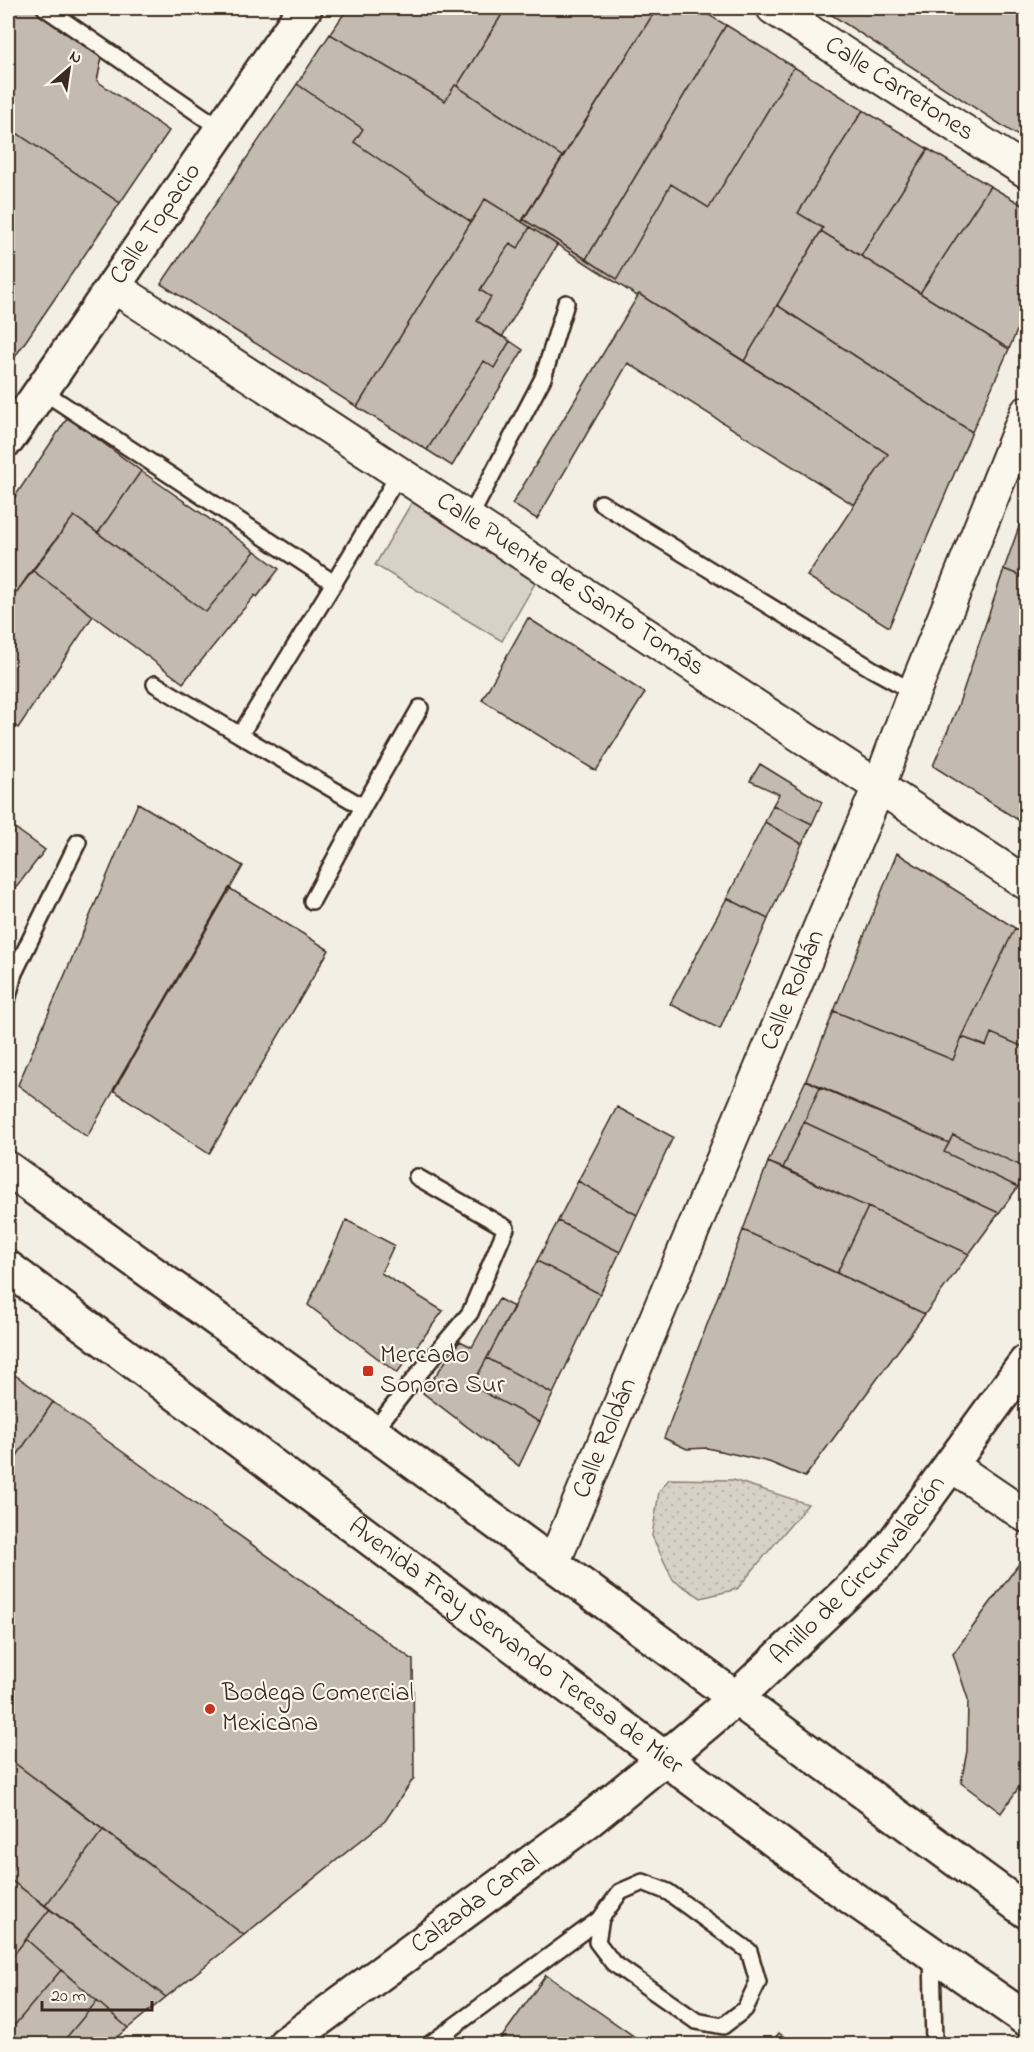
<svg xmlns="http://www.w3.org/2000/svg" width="1034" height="2052" viewBox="0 0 1034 2052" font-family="'Indie Flower',sans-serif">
	<defs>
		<pattern id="grass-dots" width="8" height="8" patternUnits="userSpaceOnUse" patternTransform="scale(1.5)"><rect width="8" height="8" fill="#d8d1c6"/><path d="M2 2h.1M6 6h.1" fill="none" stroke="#bab4aa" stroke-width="1.8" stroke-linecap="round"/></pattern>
	</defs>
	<rect width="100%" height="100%" fill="#f3efe4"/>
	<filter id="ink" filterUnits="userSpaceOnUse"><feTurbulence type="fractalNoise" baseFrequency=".0167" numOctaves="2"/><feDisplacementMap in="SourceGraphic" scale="12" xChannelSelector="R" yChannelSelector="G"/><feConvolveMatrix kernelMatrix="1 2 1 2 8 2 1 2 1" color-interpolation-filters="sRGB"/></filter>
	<g filter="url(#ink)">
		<path fill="url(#grass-dots)" stroke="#8a7e72" stroke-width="1.5" d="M669 1479 733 1480 808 1504 737 1589 701 1598 673 1580 652 1536 659 1492Z"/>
		<path fill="#d8d1c6" stroke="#8a7e72" stroke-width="1.5" d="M412 502 538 578 502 641 375 565Z"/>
		<path fill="#c3bbb0" stroke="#3b2a1e" stroke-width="1.5" d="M8 8H32L102 57 97 81 169 131 120 203 8 127Z
			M348 8H506L457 86 455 85 445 101 330 34Z
			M506 8H657L563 157 457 86Z
			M657 8H697L726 25 586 259 523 219Z
			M821 8H1026V141Z
			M726 25 794 67 709 208 671 184 617 279 586 259Z
			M330 34 445 101 455 85 563 157 522 222 485 199 471 222 354 142 363 129 297 84Z
			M794 67 863 110 798 213 823 228 744 361 639 294 637 296 522 222 523 219 617 279 671 184 709 208Z
			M297 84 363 129 354 142 471 222 357 407 161 284Z
			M863 110 928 149 861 256 821 231 823 228 798 213Z
			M8 127 120 203 8 367Z
			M928 149 990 186 920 293 861 256Z
			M990 186 1026 207V310L1009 349 920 293Z
			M485 199 530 227 518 248 510 243 480 290 491 297 477 321 510 341 494 368 484 361 427 450 357 407Z
			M530 227 557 245 502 337 477 321 491 297 480 290 510 243 518 248Z
			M821 231 1009 349 972 432 777 305Z
			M639 294 888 454 854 505 628 363 537 519 512 504Z
			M777 305 972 432 889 627 807 576 888 454 744 361Z
			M510 341 523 350 452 466 427 450 484 361 494 368Z
			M68 417 141 471 98 533 74 516 16 593 8 587V507Z
			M141 471 255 551 206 612 98 533Z
			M1026 507V578L1004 569Z
			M74 516 206 612 255 551 279 569 257 597 255 595 183 683 32 570Z
			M1004 569 1026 578V825L933 766 958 706Z
			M32 570 93 616 18 728 8 721V604Z
			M528 618 645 693 596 771 482 700Z
			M760 764 822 802 812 824 773 805 779 794 750 781Z
			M138 803 243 866 87 1137 18 1085Z
			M773 805 812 824 802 844 765 822Z
			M765 822 802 844 768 919 727 898Z
			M8 823 45 850 8 898Z
			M897 853 1015 928 962 1037 953 1060 834 1011Z
			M229 888 329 950 209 1154 113 1090Z
			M727 898 768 919 720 1029 670 1004Z
			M1015 928 1026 935V1048L991 1033 986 1046 962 1037Z
			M834 1011 953 1060 962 1037 986 1046 991 1033 1026 1048V1168L953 1135 949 1143 806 1080Z
			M806 1080 820 1087 783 1168 768 1162Z
			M820 1087 949 1143 944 1152 1018 1187 999 1213 804 1122Z
			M617 1107 673 1137 637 1215 578 1181Z
			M804 1122 999 1213 969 1254 783 1168Z
			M953 1135 1026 1168V1175L1018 1187 944 1152Z
			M768 1162 868 1207 837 1273 743 1230Z
			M578 1181 637 1215 620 1252 558 1221Z
			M868 1207 969 1254 925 1314 837 1273Z
			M346 1220 394 1245 381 1273 443 1311 397 1373 308 1305Z
			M558 1221 620 1252 600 1294 537 1261Z
			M743 1230 925 1314 805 1477 769 1462 707 1448 687 1449 664 1438Z
			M537 1261 600 1294 553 1394 487 1358Z
			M499 1299 514 1307 472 1386 540 1422 519 1466 423 1393 460 1341 472 1347Z
			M487 1358 553 1394 540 1422 472 1386Z
			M8 1370 53 1402 8 1469Z
			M53 1402 413 1660 414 1778 385 1821 244 1935 8 1758V1469Z
			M1026 1554V1777L1001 1813 961 1783 967 1751 968 1699 953 1654Z
			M8 1758 103 1830 45 1906 8 1878Z
			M103 1830 244 1935 166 1997 45 1906Z
			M8 1878 50 1909 8 1962Z
			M50 1909 166 1997 128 2028 26 1939Z
			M26 1939 61 1970 8 2033V1962Z
			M61 1970 97 2001 61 2044H8V2033Z
			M546 1975 645 2044H497Z
			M97 2001 128 2028 108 2044H61Z
			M779 2033 790 2041 795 2044H770Z"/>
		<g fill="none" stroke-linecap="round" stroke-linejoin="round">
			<defs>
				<path id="lane" d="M45 8 221 129
					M41 390 334 583 399 474
					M601 503 872 669 914 692
					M469 519 543 378 566 303
					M334 583 240 735 363 807 420 708
					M155 684 240 735
					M312 901 363 807
					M8 997 14 973 78 842
					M373 1432 411 1383 470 1313 506 1228 417 1177
					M643 1882 668 1892 749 1951 758 1982 745 2009 723 2026 696 2021 613 1963 597 1942 601 1918 620 1892Z
					M932 1955 934 2044
					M430 2044 601 1918"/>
				<g id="street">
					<path id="s1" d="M773 8 1026 171"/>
					<path id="s2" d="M113 286 1026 883"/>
					<path d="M951 1465 1026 1516"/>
					<path id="s3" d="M553 1564 879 786 914 692 1026 413"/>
				</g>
				<g id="secondary">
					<path id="s4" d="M8 439 305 8"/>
				</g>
				<g id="primary">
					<path d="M8 1169 373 1432 1026 1911"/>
					<path id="s5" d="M8 1268 845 1893 1026 2019"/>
					<path id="s6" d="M285 2044 589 1820 665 1758 735 1699 882 1559 1026 1362"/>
				</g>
			</defs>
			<use href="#lane" stroke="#3b2a1e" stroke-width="20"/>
			<use href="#street" stroke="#3b2a1e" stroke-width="36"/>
			<use href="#secondary" stroke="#3b2a1e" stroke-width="38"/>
			<use href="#primary" stroke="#3b2a1e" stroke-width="38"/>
			<use href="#lane" stroke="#fbf7ec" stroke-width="15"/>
			<use href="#street" stroke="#fbf7ec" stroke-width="32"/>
			<use href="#secondary" stroke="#fbf7ec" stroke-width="33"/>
			<use href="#primary" stroke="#fbf7ec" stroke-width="33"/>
		</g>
	</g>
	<g fill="#c8321e" stroke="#fbf7ec" stroke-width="2">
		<rect x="362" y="1365" width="12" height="12" rx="3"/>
		<circle cx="210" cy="1709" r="6"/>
	</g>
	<g text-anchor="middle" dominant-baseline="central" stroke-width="4.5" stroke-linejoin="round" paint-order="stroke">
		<g font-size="26" fill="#3b2a1e" stroke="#fbf7ec">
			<text stroke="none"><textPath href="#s1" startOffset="150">Calle Carretones</textPath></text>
			<text stroke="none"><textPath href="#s4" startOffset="261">Calle Topacio</textPath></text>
			<text stroke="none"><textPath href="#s2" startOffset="546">Calle Puente de Santo Tomás</textPath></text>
			<text stroke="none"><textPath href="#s3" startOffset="622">Calle Roldán</textPath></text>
			<text stroke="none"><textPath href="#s3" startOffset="136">Calle Roldán</textPath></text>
			<text stroke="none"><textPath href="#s6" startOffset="746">Anillo de Circunvalación</textPath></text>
			<text stroke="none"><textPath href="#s5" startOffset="633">Avenida Fray Servando Teresa de Mier</textPath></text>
			<text stroke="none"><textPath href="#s6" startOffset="237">Calzada Canal</textPath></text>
		</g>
		<g font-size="26" fill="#3b2a1e" stroke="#fbf7ec" text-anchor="start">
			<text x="380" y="1356">Mercado<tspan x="380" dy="30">Sonora Sur</tspan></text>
			<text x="222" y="1694">Bodega Comercial<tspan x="222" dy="30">Mexicana</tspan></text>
		</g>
	</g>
	<rect width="1034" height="2052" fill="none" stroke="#fbf7ec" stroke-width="30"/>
	<rect x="15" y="15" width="1004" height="2022" fill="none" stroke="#3b2a1e" stroke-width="2" filter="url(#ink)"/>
	<g transform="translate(69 69) rotate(29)" stroke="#fbf7ec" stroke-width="4.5" paint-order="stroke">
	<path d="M0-4.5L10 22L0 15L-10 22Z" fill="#3b2a1e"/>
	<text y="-9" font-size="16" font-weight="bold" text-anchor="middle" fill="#3b2a1e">N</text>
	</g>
	<path d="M42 2001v9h110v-9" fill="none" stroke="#3b2a1e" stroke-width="3"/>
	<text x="51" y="2001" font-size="18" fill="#3b2a1e" stroke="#fbf7ec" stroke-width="4.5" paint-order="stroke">20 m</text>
</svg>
